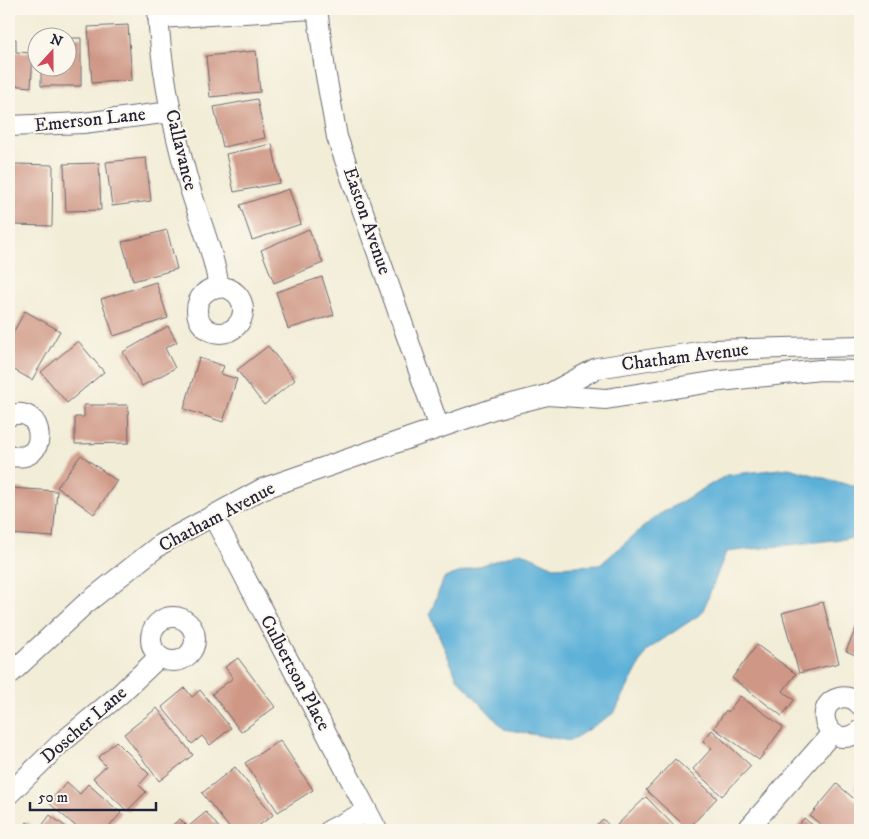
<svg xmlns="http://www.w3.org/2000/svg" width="869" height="839" viewBox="0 0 869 839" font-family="'IM FELL DW Pica',serif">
	<rect width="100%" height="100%" fill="#fbf7ec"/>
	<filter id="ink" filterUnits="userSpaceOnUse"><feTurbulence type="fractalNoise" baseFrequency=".02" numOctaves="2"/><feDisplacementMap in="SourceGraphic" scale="10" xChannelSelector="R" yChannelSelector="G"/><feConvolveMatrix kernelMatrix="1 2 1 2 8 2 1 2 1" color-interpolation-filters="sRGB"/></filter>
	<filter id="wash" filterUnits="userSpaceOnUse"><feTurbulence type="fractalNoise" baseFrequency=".0096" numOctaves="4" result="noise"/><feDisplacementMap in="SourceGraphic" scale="20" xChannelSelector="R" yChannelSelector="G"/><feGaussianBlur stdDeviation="1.12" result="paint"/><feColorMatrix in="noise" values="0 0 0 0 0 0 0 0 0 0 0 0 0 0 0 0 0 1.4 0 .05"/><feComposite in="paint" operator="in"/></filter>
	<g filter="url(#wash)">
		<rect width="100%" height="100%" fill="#f2edd7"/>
		<path fill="#5bb0d8" stroke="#3e698a" d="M789 468 852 486H860V537L726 552 702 613 647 650 614 713 570 741 504 729 457 678 430 614 444 578 521 552 554 567 600 565 655 517 727 475Z"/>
		<g id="blocks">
			<path fill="#cf9785" d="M128 25 132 80 92 83 88 27Z
				M68 38H81V86H41V68H68Z
				M9 39H16V52L33 53 31 87 9 85Z
				M256 51 260 92 210 97 206 56Z
				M257 99 265 138 223 147 214 107Z
				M272 144 280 183 234 192 226 154Z
				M146 158 151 201 112 206 106 162Z
				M99 163 101 210 66 211 64 164Z
				M15 164 53 165 52 226 13 225Z
				M289 189 301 224 252 240 240 205Z
				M309 229 323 263 274 283 261 250Z
				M167 230 177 269 133 281 122 242Z
				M322 277 334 315 288 329 276 292Z
				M156 282 168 318 114 336 101 299Z
				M25 311 60 331 32 380 9 367V340Z
				M168 326 177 342 165 348 175 368 142 386 123 352Z
				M78 341 104 372 67 403 41 372Z
				M268 346 295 380 264 405 237 370Z
				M199 358 224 366 221 374 237 379 223 422 184 409Z
				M84 405H128L129 443 75 444V417H84Z
				M81 455 117 481 94 514 57 487Z
				M10 488 57 491 53 537 9 534Z
				M823 602 839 663 799 673 782 613Z
				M860 619V657L846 651Z
				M757 645 796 674 783 691 794 700 782 716 732 678Z
				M238 658 275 707 241 732 212 694 233 678 225 667Z
				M185 688 192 697 200 690 231 728 210 745 202 736 192 744 162 707Z
				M740 696 783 727 759 760 714 728 726 710 728 712Z
				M157 708 193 755 159 781 124 734Z
				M712 730 751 766 722 796 693 769 712 748 703 741Z
				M280 740 313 790 278 812 245 763Z
				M116 741 149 774 139 785 146 792 127 811 93 778 106 766 98 758Z
				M675 759 717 798 688 829 646 790Z
				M235 767 273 815 253 830H231L202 793Z
				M860 781V793L854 788Z
				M67 782 80 794 88 784 121 813 106 830H80L49 803Z
				M837 784 860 804V830H828L810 816Z
				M646 797 678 830H622L617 825Z
				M206 812 221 830H166L180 819 188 827Z
				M50 815 70 830H39Z
				M804 818 819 830H795Z
				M603 819 613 830H591Z
				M27 822 38 830H21Z"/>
		</g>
	</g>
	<g filter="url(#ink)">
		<use href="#blocks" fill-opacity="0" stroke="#6b6972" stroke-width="1"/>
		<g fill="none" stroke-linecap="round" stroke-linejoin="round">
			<defs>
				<path id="minor" d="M158 9C160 68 173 128 189 185 199 219 214 253 219 288
					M317 9 325 70 337 137 439 428
					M158 18 313 9
					M9 126 83 123 171 112
					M197 310a23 23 0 1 1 46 0a23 23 0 1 1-46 0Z
					M547 395 606 399 712 382 820 370 860 371
					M9 416C46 401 51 468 9 455
					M213 516 377 830
					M151 639a22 22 0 1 1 44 0a22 22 0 1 1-44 0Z
					M9 675 84 605 161 544 262 489 493 409 547 395 597 368 711 350 860 346
					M860 705C855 699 847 696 839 698 809 706 831 755 860 730
					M9 794 60 744 119 695 159 657
					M330 830 367 811
					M747 830 832 733"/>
			</defs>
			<use href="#minor" stroke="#6b6972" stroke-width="22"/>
			<use href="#minor" stroke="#fff" stroke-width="20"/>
		</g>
	</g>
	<g text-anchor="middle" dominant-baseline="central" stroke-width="4" stroke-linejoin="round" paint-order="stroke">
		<g font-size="19" fill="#22223b" stroke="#fbf7ec">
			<text transform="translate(90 120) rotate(-6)">Emerson Lane</text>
			<text transform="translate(181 150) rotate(76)">Callavance</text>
			<text transform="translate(367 221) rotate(71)">Easton Avenue</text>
			<text transform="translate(685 357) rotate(-7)">Chatham Avenue</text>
			<text transform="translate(217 517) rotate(-28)">Chatham Avenue</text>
			<text transform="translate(295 673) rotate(62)">Culbertson Place</text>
			<text transform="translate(84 725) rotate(-41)">Doscher Lane</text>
		</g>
	</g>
	<rect width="869" height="839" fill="none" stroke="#fbf7ec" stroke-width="30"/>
	<g transform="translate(52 52) rotate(21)"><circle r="24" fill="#fbf7ec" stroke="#a4a2a5"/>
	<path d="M0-4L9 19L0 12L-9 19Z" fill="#d1495b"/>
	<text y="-8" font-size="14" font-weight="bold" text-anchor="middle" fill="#22223b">N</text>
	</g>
	<path d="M30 802v8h126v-8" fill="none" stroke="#22223b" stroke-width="2.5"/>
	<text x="38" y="802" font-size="15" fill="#22223b" stroke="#fbf7ec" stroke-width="4" paint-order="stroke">50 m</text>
</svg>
